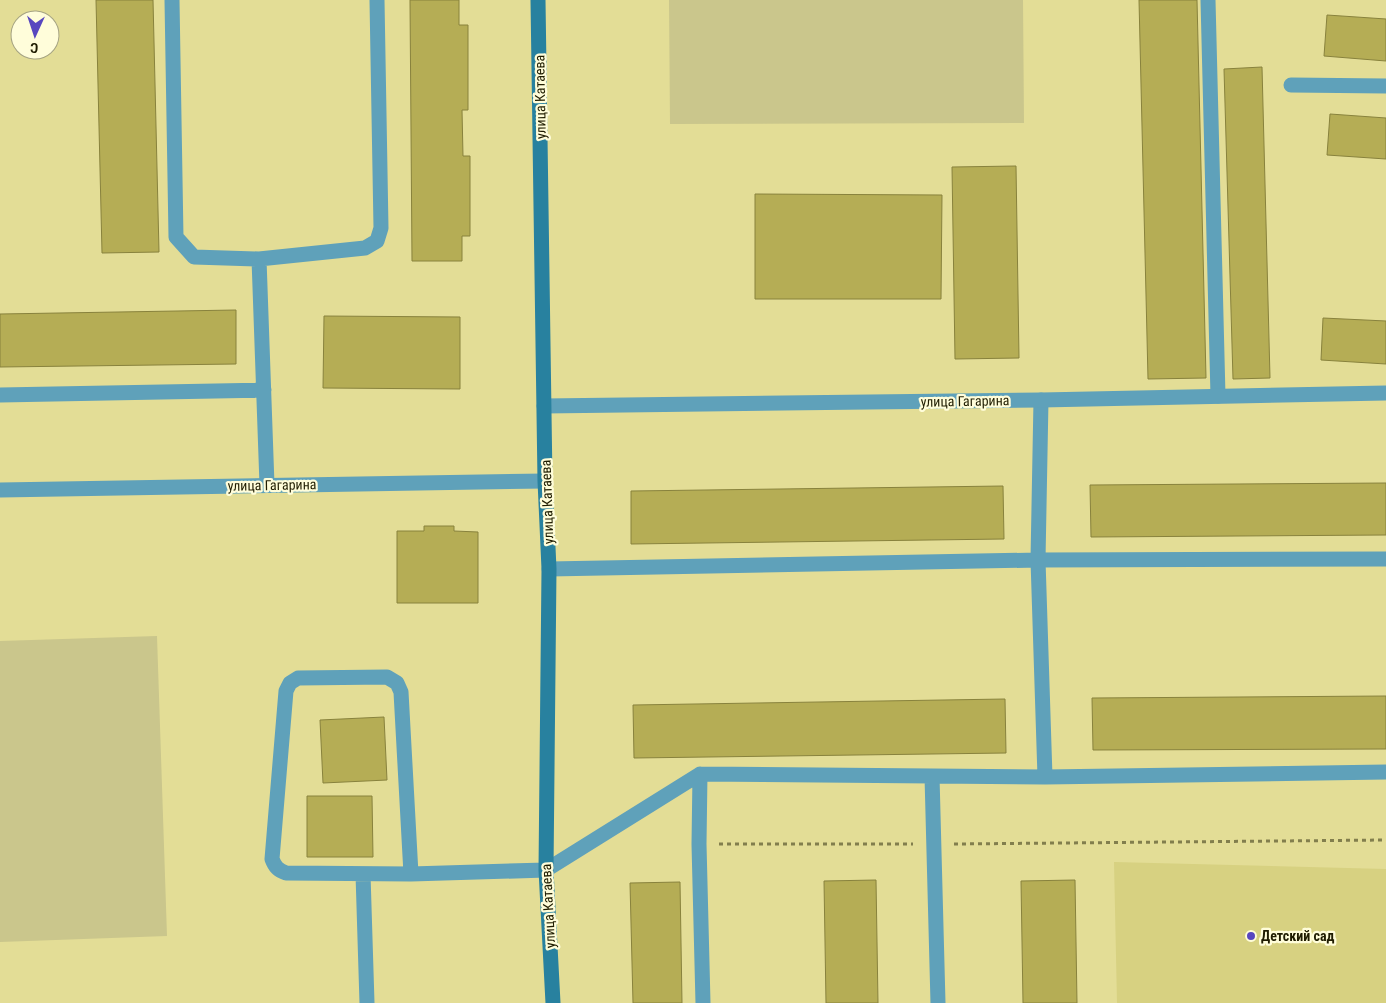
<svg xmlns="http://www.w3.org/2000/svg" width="1386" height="1003" viewBox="0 0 1386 1003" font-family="'Roboto Condensed',sans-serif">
	<rect width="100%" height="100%" fill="#e3dd96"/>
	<path fill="#d7d181" d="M1114 862 1386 869V1003H1117Z"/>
	<path fill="#cac68c" d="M669 0H1023L1024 123 670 124Z
		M157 636 167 936 0 942V641Z"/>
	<path fill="#b5ad55" stroke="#88823d" d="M96 0H153L159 252 102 253Z
		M410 0H459V25H468V110H462L463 156H470V236H462V261H412Z
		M1139 0H1197L1206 378 1148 379Z
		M1327 15 1386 19V61L1324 56Z
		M1262 67 1270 378 1233 379 1224 69Z
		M1330 114 1386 118V159L1327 155Z
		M1016 166 1019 358 955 359 952 167Z
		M755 194 942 195 941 299H755Z
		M236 310V364L0 367V314Z
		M324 316 460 317V389L323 388Z
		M1323 318 1386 321V364L1321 360Z
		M1386 483V535L1091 537 1090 485Z
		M1003 486 1004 539 631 544V491Z
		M424 526H454V531L478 532V603H397V531H424Z
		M1386 696V749L1093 750 1092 698Z
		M1005 699 1006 753 634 758 633 705Z
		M384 717 387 780 323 783 320 720Z
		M307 796H372L373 857H307Z
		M876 880 878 1003H826L824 881Z
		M1075 880 1077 1003H1023L1021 881Z
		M680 882 682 1003H633L630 883Z"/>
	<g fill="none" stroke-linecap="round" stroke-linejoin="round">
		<path stroke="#827e4d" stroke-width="3" stroke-dasharray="4 4" stroke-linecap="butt" d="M719 844H913
			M954 844 1386 840"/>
		<path stroke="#5fa1ba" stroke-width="15" d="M172 0 176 237 194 257 259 259 365 248 377 241 381 228 377 0
			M1208 0 1218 396
			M1291 85 1386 86
			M259 259 267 485
			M0 395 264 390
			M1041 400 1038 560 1045 777
			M549 569 1038 560 1386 559
			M700 774 699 844 703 1003
			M932 776 938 1003
			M363 874 367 1003
			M411 874 401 692 397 683 387 677 298 678 290 683 286 691 272 859C275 867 278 870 286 873L411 874 546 870 700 774 1045 777 1386 772"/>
		<path stroke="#5fa1ba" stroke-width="15" d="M544 406 1041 400 1386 393
			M0 490 545 481"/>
		<path stroke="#28819f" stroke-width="15" d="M538 0 545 481 549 569 546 870 553 1003"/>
	</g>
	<circle fill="#5847bf" stroke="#fffdda" stroke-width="2" cx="1251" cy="936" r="5"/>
	<g text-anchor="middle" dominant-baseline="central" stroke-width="4.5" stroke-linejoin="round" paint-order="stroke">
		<g font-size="14" fill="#1f1c01" stroke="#fffdda">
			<text transform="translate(540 97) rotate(-91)">улица Катаева</text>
			<text transform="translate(965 401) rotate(-1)">улица Гагарина</text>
			<text transform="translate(272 485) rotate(-1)">улица Гагарина</text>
			<text transform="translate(547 502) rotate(-92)">улица Катаева</text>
			<text transform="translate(548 906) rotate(-93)">улица Катаева</text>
		</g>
		<g font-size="14" font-weight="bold" fill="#1f1c01" stroke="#fffdda" text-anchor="start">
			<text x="1261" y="936">Детский сад</text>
		</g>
	</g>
	<g transform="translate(35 35) rotate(183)"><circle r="24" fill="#fffdda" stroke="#a5a383"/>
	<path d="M0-4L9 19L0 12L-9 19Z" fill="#5847bf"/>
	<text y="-8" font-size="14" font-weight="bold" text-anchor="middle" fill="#1f1c01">С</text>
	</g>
</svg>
